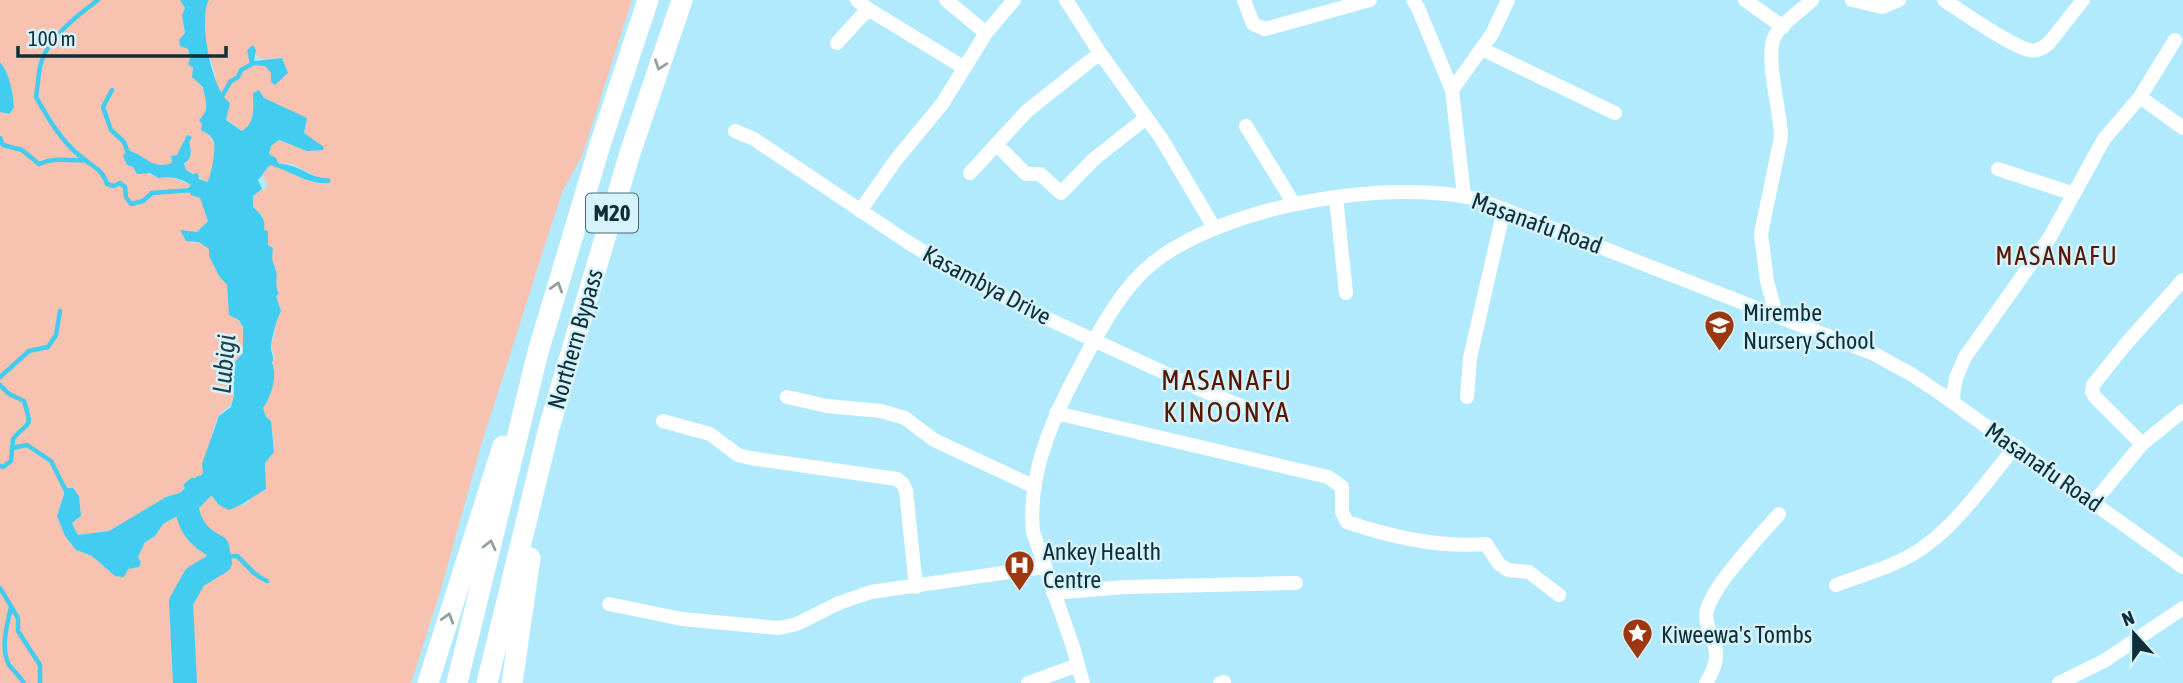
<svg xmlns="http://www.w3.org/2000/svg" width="2183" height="683" viewBox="0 0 2183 683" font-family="'Asap Condensed',sans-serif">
	<rect width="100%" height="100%" fill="#b0eafc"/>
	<path fill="#f8c2b0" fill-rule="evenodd" d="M0 0H180L185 8C182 27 186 50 193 68 202 92 213 95 202 124L216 146 211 178 207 182 186 170C183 158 190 147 187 135L177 155 171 157 173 163C152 170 148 158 130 151L133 167 158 178 169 176 191 185 200 197 208 221 197 232 181 231 193 243 199 242 209 248V256L219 276 227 285 229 315C231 316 238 319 239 321 250 333 237 376 232 390 238 406 224 407 218 417 212 429 207 458 204 472L200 478H191L183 485 185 488 183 492 166 497 109 531 78 535 72 523 81 516 79 496 66 488 57 516 65 536 76 550 92 556 115 576 127 569 138 557 145 542 155 536 163 524 190 509 201 492 211 495 219 505H245L254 495 266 489 265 463 274 452 273 434 263 408 274 368 272 363 274 357 271 343 274 337 275 324 281 311 276 296V270L271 260 273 248 268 246 267 232 264 230 263 216 253 207V195L268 187 263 176 266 169 271 165C291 172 309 186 330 183L292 164H278L269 154 271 146 278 140 307 151 311 138 304 133 307 119 264 98 259 90 253 93C253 107 256 123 243 131L226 119 227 111 224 99 217 89 214 70 206 48 204 7 209 0H632L582 156 563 190 550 229 480 449 441 589 411 683H0V112L9 114 13 95C7 85 8 72 0 62ZM256 50V55L260 59 282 58 271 82V73L265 66 250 65Z"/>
	<path fill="#41ccf0" d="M180 0H209C198 18 211 90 230 103L226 120 242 131C256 123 253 107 253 93L259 90 264 98 307 118 304 133 324 147 323 150 307 151 279 140 271 146 269 154 276 158 279 164C300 164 311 180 330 178V183C308 185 292 172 271 165 264 169 264 175 258 180L262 189 253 196V207C261 214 266 219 264 230L268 231V245L273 248C271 261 273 260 276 271 278 279 274 285 279 294L276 296 281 311C275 323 273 334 271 345 270 353 275 355 272 363 278 375 271 397 263 408L266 417 271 421 274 452 265 463 266 489C253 496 244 505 229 510L219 505 211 495 201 492 190 509 163 524 155 536 145 542 138 557 141 563 139 567 128 569 124 577 115 576 92 556 76 550 65 536 57 516 66 488H73L79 496 81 516 72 523 78 535 109 531 166 497 183 492 185 488 183 485 191 478H200L203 473 202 464 219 416 231 407 234 396 233 377 235 362 243 353V327L239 320 229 315 227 285 219 276 209 256V249L199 242 186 241 180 230 197 232 208 221 200 198 191 195 188 188 191 185C181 178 170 176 158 178L150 173 137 174 133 167 127 165 123 156 127 150C147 155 150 170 172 163L171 156 177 155 187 135 192 137 189 142C191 149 193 159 184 163L186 170 193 174 198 173 199 179 207 182C211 178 216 148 214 142 212 136 207 133 201 130L202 124 199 120C211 109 205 101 203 87L192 77 193 68 188 64 190 59 188 49 180 46 179 40 185 33 182 15 185 8Z
		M253 45 256 50 254 61 282 58 288 73 275 85 271 82V73L265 66 250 65 247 50Z
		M0 62C10 74 13 93 14 108L9 114 0 112Z
		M221 538 229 548C222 568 204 570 191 584L188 572C203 564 224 561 207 542Z"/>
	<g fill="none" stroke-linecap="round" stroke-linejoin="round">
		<path stroke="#41ccf0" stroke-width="4.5" d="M98 0C78 15 48 38 41 63 38 74 38 86 36 97 48 118 61 141 80 156 91 166 103 169 107 184L114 186 120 183 125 187 126 197 131 204 143 201 152 193 192 190
			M112 90 103 107 111 130 124 142 128 153
			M220 100 230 82 238 77 241 70 252 64
			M0 138 3 145 22 150 39 164C54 157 68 161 85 160
			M0 377 29 351 48 347 56 335 60 311
			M0 385 9 394 24 401C33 431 29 419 13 439L11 461 3 467 0 466
			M12 448 27 445 51 461 67 493
			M220 557 237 556C248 566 253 575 267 581
			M0 588 18 618V631L40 665V683
			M11 607C7 626 0 648 9 665 14 671 20 677 24 683"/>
		<path stroke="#41ccf0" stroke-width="24" d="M185 683 181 602 195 577 220 562 217 547C197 537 189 525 186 504L203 487"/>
		<path stroke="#fff" stroke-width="14" d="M857 0 868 9 963 67
			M946 0 986 33
			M1066 0 1100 53 1161 138 1215 229
			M1244 0 1253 24 1265 29 1370 0
			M1413 0 1418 8 1452 90 1464 196
			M1745 0 1783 27
			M1852 0 1882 7 1899 0
			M1944 0C1961 11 2012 47 2029 50 2037 52 2043 48 2049 43L2083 0
			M837 43 868 9
			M1482 49 1615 113
			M1452 90 1492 34 1508 0
			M2140 97 2183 128
			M1246 126 1294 204
			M735 131 754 139 906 241 963 276 1033 312 1206 392 1254 411
			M996 144 1026 174H1040L1061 193 1094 159 1146 118
			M1998 169 2074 194
			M970 173 1027 111 1100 53
			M1336 198 1346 293
			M860 211 895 161 942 104 986 33 1014 0
			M1776 314 1767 281 1761 234 1781 137C1781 111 1763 53 1776 34 1784 21 1801 11 1812 0
			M787 397 827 406 881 411 905 418 934 440 1035 487
			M1467 397 1470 358 1504 209
			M1952 402 1956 378 1965 357 2050 237 2104 139 2140 97 2175 40
			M1056 413 1328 477 1342 487V512L1347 522C1391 537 1439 548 1486 544L1499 564 1508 570 1529 572 1559 595
			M663 421 710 434 738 455 750 458 897 479 903 484 906 491 916 587
			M2142 444 2095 397 2092 392 2093 385 2125 345 2183 280
			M2094 502 2142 444 2183 411
			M1836 585C1865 574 1900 565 1925 546 1961 520 1987 480 2016 446
			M1053 593 1125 587 1296 583
			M609 604 682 619 779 628 797 624 839 603 871 592 1044 567
			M1028 683 1078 665
			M1083 683 1073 647 1033 532C1028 480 1048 429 1071 384 1093 343 1117 291 1154 262 1227 205 1388 178 1477 199L1874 354 1911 374 1941 394 2183 567
			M1220 683 1224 682
			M1706 683C1711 675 1715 667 1716 658 1718 641 1703 627 1707 610 1714 584 1760 536 1779 514
			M2059 683 2104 661 2183 608"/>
		<path stroke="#fff" stroke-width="21" d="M428 683 503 446
			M457 683 538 352 600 145 648 0
			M487 683 549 428 630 153 682 0
			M512 683 530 558"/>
	</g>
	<defs><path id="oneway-chevron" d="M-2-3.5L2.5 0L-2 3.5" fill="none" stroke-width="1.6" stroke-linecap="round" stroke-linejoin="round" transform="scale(1.75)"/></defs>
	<g stroke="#93a1a5">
		<use href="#oneway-chevron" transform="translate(660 65) rotate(109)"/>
		<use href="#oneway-chevron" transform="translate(557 287) rotate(-73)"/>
		<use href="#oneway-chevron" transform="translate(490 545) rotate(-77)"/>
		<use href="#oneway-chevron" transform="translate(448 618) rotate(-73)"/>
	</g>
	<defs>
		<symbol id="school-pin" viewBox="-11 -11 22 30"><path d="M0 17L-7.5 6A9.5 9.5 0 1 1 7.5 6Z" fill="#9d370f" stroke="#d6f2fb"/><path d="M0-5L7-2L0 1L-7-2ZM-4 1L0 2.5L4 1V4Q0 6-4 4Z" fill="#fff"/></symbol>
		<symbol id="hospital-pin" viewBox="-11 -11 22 30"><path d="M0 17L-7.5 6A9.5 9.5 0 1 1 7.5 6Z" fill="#9d370f" stroke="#d6f2fb"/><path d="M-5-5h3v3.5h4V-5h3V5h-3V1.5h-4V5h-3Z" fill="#fff"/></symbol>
		<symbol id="sight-pin" viewBox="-11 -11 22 30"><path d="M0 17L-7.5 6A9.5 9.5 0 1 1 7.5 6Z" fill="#9d370f" stroke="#d6f2fb"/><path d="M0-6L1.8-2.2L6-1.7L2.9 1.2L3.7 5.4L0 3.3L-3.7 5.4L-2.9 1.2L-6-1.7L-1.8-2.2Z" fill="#fff"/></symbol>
	</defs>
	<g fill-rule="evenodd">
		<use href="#school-pin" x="1702" y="308" width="35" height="47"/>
		<use href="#hospital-pin" x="1002" y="548" width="35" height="47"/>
		<use href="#sight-pin" x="1620" y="616" width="35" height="47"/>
	</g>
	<g text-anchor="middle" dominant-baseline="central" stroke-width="5" stroke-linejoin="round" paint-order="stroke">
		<rect fill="#d6f2fb" stroke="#4b6972" stroke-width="2" x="586" y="193.5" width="52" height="39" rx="5"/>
		<g font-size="23" font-weight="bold" fill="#0f2e37">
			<text x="612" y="213">M20</text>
		</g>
		<g font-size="24" fill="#0f2e37" stroke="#d6f2fb">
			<text transform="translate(1537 223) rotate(20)">Masanafu Road</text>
			<text transform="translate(987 285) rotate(28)">Kasambya Drive</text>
			<text transform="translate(575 339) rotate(-74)">Northern Bypass</text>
			<text transform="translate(2044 467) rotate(35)">Masanafu Road</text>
		</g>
		<g font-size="24" fill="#0f2e37" stroke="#d6f2fb" text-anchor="start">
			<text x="1743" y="312">Mirembe<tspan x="1743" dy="28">Nursery School</tspan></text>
			<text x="1043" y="551">Ankey Health<tspan x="1043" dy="28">Centre</tspan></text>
			<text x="1661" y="634">Kiweewa's Tombs</text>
		</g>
		<g font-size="26" letter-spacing="2" fill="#561600" stroke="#d6f2fb">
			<text x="2057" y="256">MASANAFU</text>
		</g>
		<g font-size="26" font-style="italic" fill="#244049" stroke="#d6f2fb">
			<text transform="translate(224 364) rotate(-85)">Lubigi</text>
		</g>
		<g font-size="28" letter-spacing="2" fill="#561600" stroke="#d6f2fb">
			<text x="1227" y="380">MASANAFU<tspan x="1227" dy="32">KINOONYA</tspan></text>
		</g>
	</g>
	<g transform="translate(2134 634) rotate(339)" stroke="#d6f2fb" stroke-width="5" paint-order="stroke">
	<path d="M0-5L12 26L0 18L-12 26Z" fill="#0f2e37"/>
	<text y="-10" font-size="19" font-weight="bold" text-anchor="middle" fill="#0f2e37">N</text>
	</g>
	<path d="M18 46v10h208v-10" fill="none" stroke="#0f2e37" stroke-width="3.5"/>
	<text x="28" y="46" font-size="21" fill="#0f2e37" stroke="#d6f2fb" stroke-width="5" paint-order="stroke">100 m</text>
</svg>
